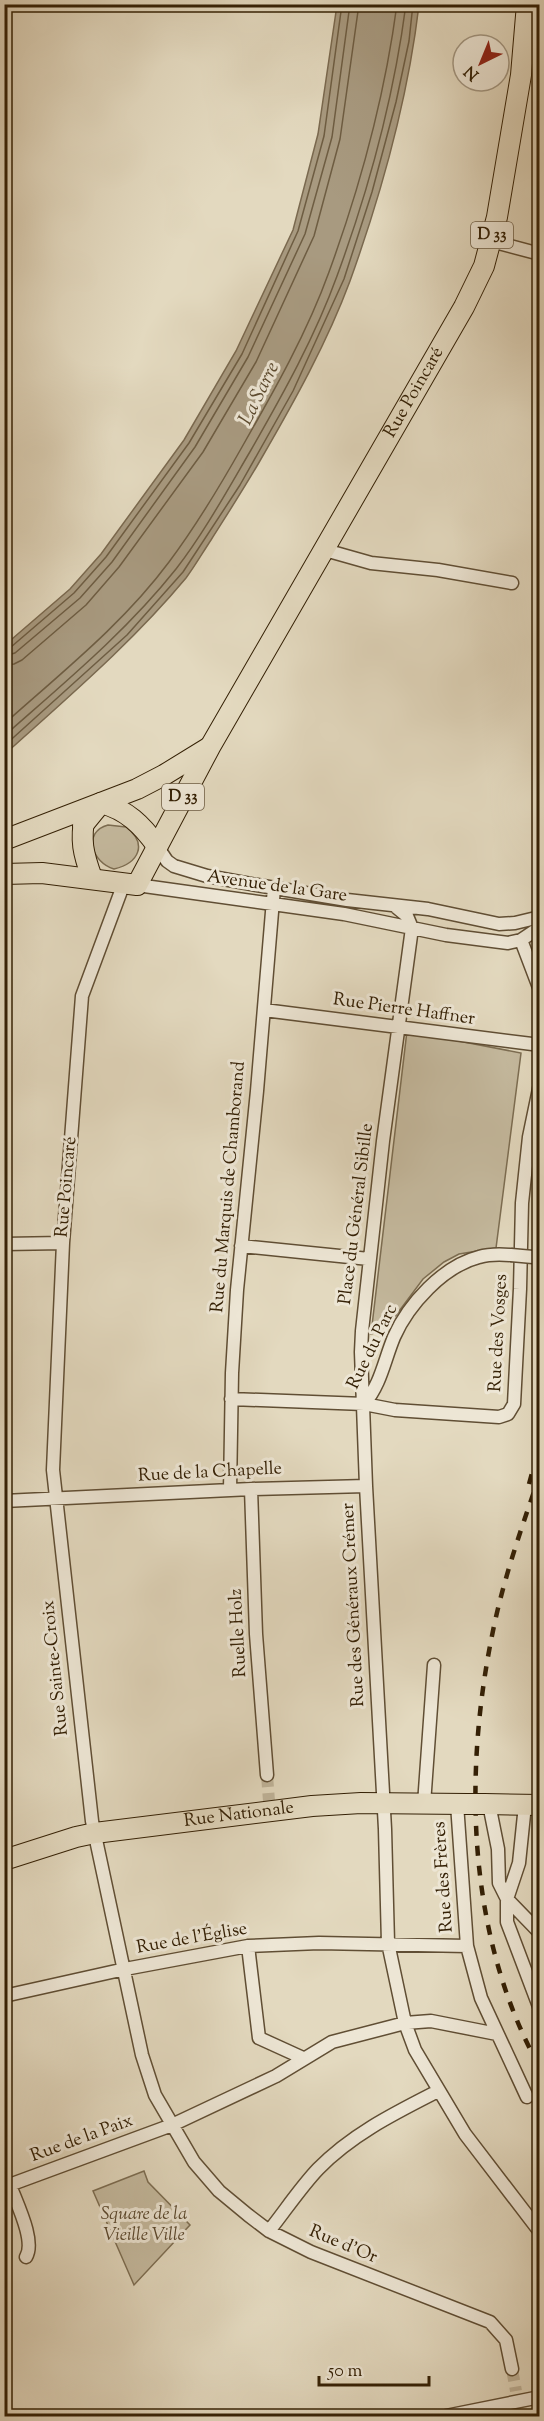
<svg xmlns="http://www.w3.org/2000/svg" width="544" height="2421" viewBox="0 0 544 2421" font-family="'Sorts Mill Goudy',serif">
	<rect width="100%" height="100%" fill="#e3d9bf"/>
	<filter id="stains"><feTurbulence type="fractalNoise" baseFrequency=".00333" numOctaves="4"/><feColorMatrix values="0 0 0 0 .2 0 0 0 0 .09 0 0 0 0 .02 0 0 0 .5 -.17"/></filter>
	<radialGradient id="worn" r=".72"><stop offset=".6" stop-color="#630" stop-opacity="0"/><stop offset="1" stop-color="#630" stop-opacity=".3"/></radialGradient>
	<path fill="#c5ba9f" stroke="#7c6d52" stroke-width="1.5" d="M108 825 126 827C148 844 139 863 114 869 92 863 82 832 108 825Z
		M407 1031 521 1053 496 1248 459 1254 444 1262 423 1279 385 1330 371 1334Z
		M144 2171 148 2182 190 2225 134 2285 93 2191Z"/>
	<path fill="#a89a80" stroke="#7a694f" stroke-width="1.5" d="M337 5H419C408 98 382 192 350 281 327 343 294 402 261 459 245 487 228 513 211 540 203 552 195 566 186 578 132 643 67 698 5 754V645L70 589 101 554 184 440 236 351 293 230 318 134Z"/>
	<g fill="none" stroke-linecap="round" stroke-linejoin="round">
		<path stroke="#6e5d42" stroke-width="1.5" d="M4 649 11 647 74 593 106 557 189 443 242 354 298 231 324 136 342 4
			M4 656 15 653 80 598 112 562 195 447 248 357 305 234 332 137 350 4
			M4 665 14 664 22 660 86 605 119 567 203 452 256 362 314 236 340 139 359 4
			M4 724C61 673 123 624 169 562 196 526 220 486 242 447 274 391 307 333 329 272 360 187 385 95 397 4
			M4 736C64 683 126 632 176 569 204 533 228 489 251 450 283 394 315 337 337 276 369 189 394 96 406 4
			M4 746 127 635 183 572 240 485 293 391 344 279 372 192 396 102 409 41 413 4"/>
		<path stroke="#c0b49a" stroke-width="12" stroke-dasharray="12 6" stroke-linecap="butt" d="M267 1775 269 1801
			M512 2369 516 2391"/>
		<defs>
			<path id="street" d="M491 241 540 254
				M325 550 371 563 438 570 512 583
				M157 846 167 861 174 866 207 876 257 885 347 900 428 909 499 924 515 923 540 917
				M124 883 82 996 63 1243 53 1470 92 1821 142 2055 155 2095 194 2162 219 2191 248 2215 269 2231 311 2252 490 2322 506 2340 512 2369
				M137 885 344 914 446 935 508 943 521 940 536 930 540 924
				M396 907 407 916 412 928 383 1141 362 1331 361 1352 366 1486 385 1829 388 1943 405 2023 415 2050 465 2134 540 2232
				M521 940 540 990
				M264 1010 540 1045
				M4 1244 63 1243
				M241 1246 369 1259
				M231 1399 364 1404 395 1410 499 1417 508 1414 514 1404 520 1289 522 1203 529 1137 540 1084
				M364 1404C381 1384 384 1361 394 1337 408 1305 443 1266 479 1257 489 1254 500 1254 511 1255
				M251 1489 256 1634 267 1775
				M230 1490 232 1373 237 1290 257 1091 274 888
				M4 1501 251 1489 366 1486
				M424 1804 434 1665
				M457 1804 467 1946 481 1998 527 2097
				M489 1804 498 1849 499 1883 507 1899 540 1933
				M525 1805 519 1863 507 1899V1922L540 2009
				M248 1946 259 2038 303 2058
				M4 1996 125 1969 248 1946 319 1943 467 1946
				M10 2185C16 2202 36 2241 26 2257
				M4 2187 172 2125 276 2076 332 2042 405 2023 431 2021 497 2034
				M269 2231C285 2211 300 2188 318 2169 352 2134 395 2113 438 2091
				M446 2416 540 2397"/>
			<g id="primary">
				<path d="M85 814C80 841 83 853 92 878"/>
				<path d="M83 825 101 803C127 810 142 825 157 846"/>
				<path d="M4 840 137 789 164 775 208 748"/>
				<path id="s1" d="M4 874 42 873 137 885 210 747 464 307 484 266 497 217 521 75 527 4"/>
				<path d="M484 1804 540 1805"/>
				<path id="s2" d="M4 1860 76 1837 95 1833 312 1806 361 1803 467 1804"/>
			</g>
		</defs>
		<use href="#street" stroke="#604e34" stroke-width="15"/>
		<use href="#primary" stroke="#342005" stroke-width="22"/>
		<use href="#street" stroke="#ede6d5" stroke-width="12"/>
		<use href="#primary" stroke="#e3d9bf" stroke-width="20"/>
		<path stroke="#342005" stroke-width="4.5" stroke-dasharray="10 10" stroke-linecap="butt" d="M540 1474C523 1524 505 1574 494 1626 463 1771 466 1935 540 2068
			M529 1484 540 1444"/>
		<defs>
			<path id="street-bridge" d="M511 1255 533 1257"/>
			<path id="primary-bridge" d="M467 1804H484"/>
		</defs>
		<use href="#street-bridge" stroke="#604e34" stroke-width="15" stroke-linecap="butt"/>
		<use href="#primary-bridge" stroke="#342005" stroke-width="22" stroke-linecap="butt"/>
		<use href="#street-bridge" stroke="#ede6d5" stroke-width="12"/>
		<use href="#primary-bridge" stroke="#e3d9bf" stroke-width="20"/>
	</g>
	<g text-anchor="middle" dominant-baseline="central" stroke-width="6" stroke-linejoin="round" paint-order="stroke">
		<g fill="#ede6d5" stroke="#6c5b43" stroke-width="1.5">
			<rect x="471" y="222" width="42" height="26" rx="4.5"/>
			<rect x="162" y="784" width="42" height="26" rx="4.5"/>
		</g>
		<g font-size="16" font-weight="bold" fill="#342005">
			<text x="492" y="235">D 33</text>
			<text x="183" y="797">D 33</text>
		</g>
		<g font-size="18" fill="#342005" stroke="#ede6d5">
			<text stroke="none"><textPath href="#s1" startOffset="699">Rue Poincaré</textPath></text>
			<text transform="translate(277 887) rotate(8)">Avenue de la Gare</text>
			<text transform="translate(404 1010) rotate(8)">Rue Pierre Haffner</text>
			<text transform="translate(67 1187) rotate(-85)">Rue Poincaré</text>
			<text transform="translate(229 1187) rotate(-85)">Rue du Marquis de Chamborand</text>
			<text transform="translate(357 1214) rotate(-83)">Place du Général Sibille</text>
			<text transform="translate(499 1333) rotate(-87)">Rue des Vosges</text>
			<text transform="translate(373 1347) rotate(-64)">Rue du Parc</text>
			<text transform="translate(210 1473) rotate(-3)">Rue de la Chapelle</text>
			<text transform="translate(354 1605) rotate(-93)">Rue des Généraux Crémer</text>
			<text transform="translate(239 1633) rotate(-93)">Ruelle Holz</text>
			<text transform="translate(56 1668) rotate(-96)">Rue Sainte-Croix</text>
			<text stroke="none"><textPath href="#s2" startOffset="240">Rue Nationale</textPath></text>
			<text transform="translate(444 1877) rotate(-94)">Rue des Frères</text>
			<text transform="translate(192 1939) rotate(-10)">Rue de l'Église</text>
			<text transform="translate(82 2139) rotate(-20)">Rue de la Paix</text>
			<text transform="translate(343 2245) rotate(23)">Rue d'Or</text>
		</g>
		<g font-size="18" font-style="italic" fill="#58462c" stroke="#ede6d5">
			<text x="144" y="2215">Square de la<tspan x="144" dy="21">Vieille Ville</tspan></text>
		</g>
		<g font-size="20" font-style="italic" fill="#5d4b30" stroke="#ede6d5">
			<text transform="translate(260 394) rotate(-64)">La Sarre</text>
		</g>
	</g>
	<rect width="544" height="2421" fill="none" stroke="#e3d9bf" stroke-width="24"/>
	<rect x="6" y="6" width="532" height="2409" fill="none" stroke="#342005" stroke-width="3"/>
	<rect x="12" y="12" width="520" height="2397" fill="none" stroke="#342005" stroke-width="1.5"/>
	<g transform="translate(481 63) rotate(223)"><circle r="28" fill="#ede6d5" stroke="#a39782" stroke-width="1.5"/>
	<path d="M0-4.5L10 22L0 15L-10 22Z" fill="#8f2418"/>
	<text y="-9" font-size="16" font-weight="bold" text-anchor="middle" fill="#342005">N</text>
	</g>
	<path d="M319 2376v9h110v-9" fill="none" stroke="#342005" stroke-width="3"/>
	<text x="328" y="2376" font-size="18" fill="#342005" stroke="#ede6d5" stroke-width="4.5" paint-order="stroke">50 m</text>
	<rect width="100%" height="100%" filter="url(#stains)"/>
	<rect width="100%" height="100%" fill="url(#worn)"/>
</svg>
